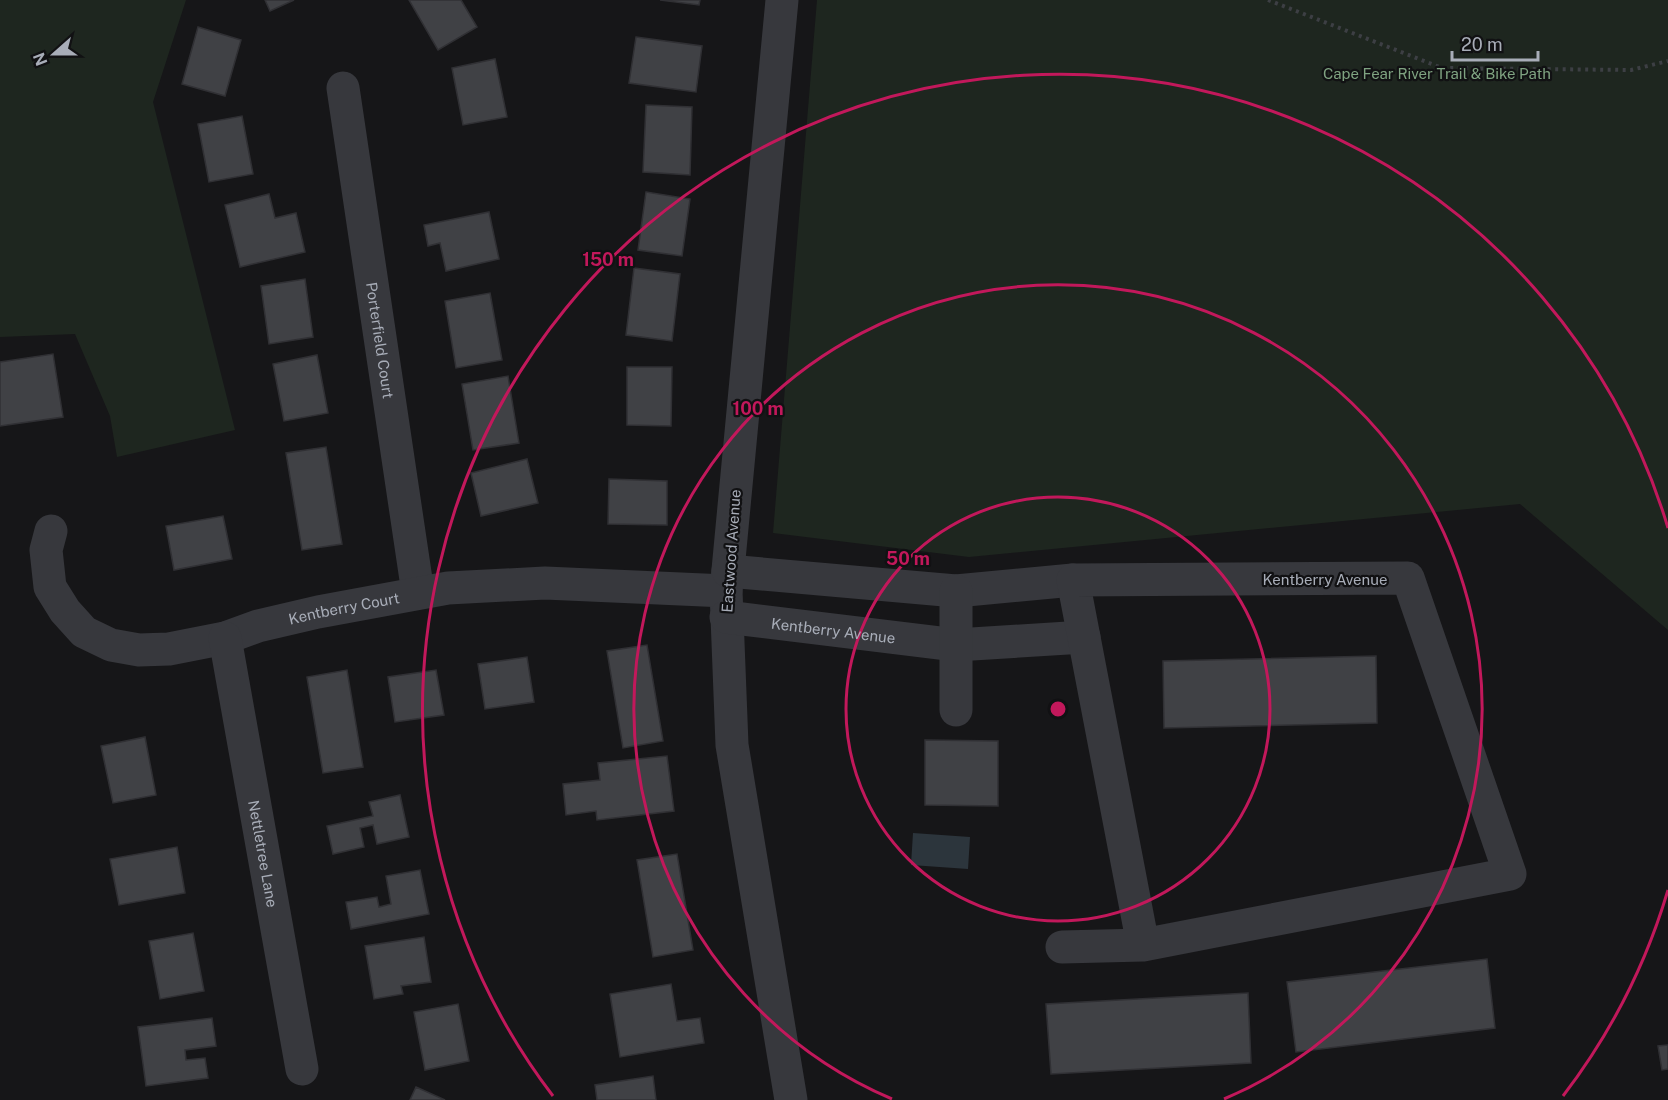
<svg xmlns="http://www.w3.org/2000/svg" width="1668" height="1100" viewBox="0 0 1668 1100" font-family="'Public Sans',sans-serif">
	<rect width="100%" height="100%" fill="#161618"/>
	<path fill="#1e261f" d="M0 0H186L153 102 235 430 117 457 110 416 75 334 0 337Z
		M817 0H1668V630L1520 504 969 557 773 533Z"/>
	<path fill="#2c353c" d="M913 833 970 837 968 869 911 865Z"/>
	<path fill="#404145" stroke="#303034" stroke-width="1.5" d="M265 0H294L270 11Z
		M409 0H461L477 27 438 50Z
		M660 0H700L699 5Z
		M198 27 241 40 225 96 182 84Z
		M636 37 702 46 696 92 629 83Z
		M495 59 507 117 463 125 452 68Z
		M646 105 692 107 690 175 643 172Z
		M242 116 253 174 209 182 198 124Z
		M646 192 690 199 682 256 638 250Z
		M269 194 275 218 296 213 305 252 240 267 225 205Z
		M489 212 499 259 446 271 440 243 428 246 424 225Z
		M634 268 680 274 672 341 626 335Z
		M305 279 313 337 269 344 261 286Z
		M490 293 502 360 456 368 445 301Z
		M53 354 63 417 0 426V362Z
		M317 355 328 413 284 421 273 364Z
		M627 367H672L671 426 627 425Z
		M508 376 519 443 473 450 462 384Z
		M326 447 342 544 302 550 286 453Z
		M527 459 538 503 481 516 471 473Z
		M609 479 667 481V525L608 524Z
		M223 516 232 559 174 570 166 526Z
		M647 645 663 741 623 748 607 651Z
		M1376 656 1377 723 1164 728 1163 661Z
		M527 657 534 702 485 709 478 664Z
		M347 670 363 767 323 773 307 677Z
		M436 670 444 715 395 722 388 677Z
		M145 737 156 795 113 803 101 746Z
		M925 740 998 741V806L925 805Z
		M667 756 674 811 597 820 596 811 566 815 563 784 600 780 598 763Z
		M400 795 409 837 377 844 373 825 360 828 364 847 333 854 327 826 373 816 369 802Z
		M177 847 185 893 119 905 110 859Z
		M677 854 693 950 653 957 637 860Z
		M420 870 429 914 351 929 346 902 377 897 379 907 391 904 386 876Z
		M193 933 204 991 160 999 149 941Z
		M424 937 431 982 401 986 403 994 374 999 365 946Z
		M1487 959 1495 1028 1296 1052 1287 982Z
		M671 984 677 1021 700 1018 704 1043 620 1057 610 994Z
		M1248 993 1251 1063 1051 1074 1046 1004Z
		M458 1004 469 1061 425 1070 414 1012Z
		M212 1018 216 1046 185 1050 186 1060 205 1058 208 1078 146 1086 138 1027Z
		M1668 1045V1069L1662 1070 1658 1046Z
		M653 1076 656 1100H597L595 1085Z
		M416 1087 445 1100H410Z"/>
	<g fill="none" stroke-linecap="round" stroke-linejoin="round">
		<path stroke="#3d3f44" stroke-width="4" stroke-dasharray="3 4.5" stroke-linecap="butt" d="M1268 0 1442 68 1631 70 1668 61"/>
		<g stroke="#37383d" stroke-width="33">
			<path d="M782 0 726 591 732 745 791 1100"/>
			<path id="s1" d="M343 88 418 593"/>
			<path id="s2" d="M51 531 46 550 50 587 65 611 84 632 111 645 139 650 169 649 225 638 258 626 318 612 448 588 545 583 726 591"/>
			<path d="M728 571 956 591 1073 580"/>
			<path id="s3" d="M726 617 956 645 1084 637"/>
			<path id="s4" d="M225 638 302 1069"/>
			<path d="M956 710V591"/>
			<path d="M1062 947 1143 945 1510 874 1408 578 1073 580 1143 945"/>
		</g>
	</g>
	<g fill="none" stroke="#c2185b" stroke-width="3">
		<circle cx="1058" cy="709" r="212"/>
		<path d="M892 1099A424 424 0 1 1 1224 1099"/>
		<path d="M1668 890A636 636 0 0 1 1563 1096M553 1096A636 636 0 1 1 1668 528"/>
	</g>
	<g text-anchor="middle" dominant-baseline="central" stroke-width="4.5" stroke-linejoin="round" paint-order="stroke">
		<g font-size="15" fill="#7fa381" stroke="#111113">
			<text x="1437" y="73">Cape Fear River Trail &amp; Bike Path</text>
		</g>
		<g font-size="15" fill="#a8adb8" stroke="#111113">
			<text stroke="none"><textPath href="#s1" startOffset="255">Porterfield Court</textPath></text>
			<text transform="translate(731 551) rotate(-86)">Eastwood Avenue</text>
			<text x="1325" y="579">Kentberry Avenue</text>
			<text stroke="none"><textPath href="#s2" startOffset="382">Kentberry Court</textPath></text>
			<text stroke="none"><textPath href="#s3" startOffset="108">Kentberry Avenue</textPath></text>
			<text stroke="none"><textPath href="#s4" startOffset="219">Nettletree Lane</textPath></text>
		</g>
	</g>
	<circle cx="1058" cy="709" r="9" fill="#c2185b" stroke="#111113" stroke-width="3"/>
	<g font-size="18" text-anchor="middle" font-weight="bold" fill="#c2185b" stroke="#111113" stroke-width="4.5" stroke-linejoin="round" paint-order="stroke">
		<text x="608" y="266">150 m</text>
		<text x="758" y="415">100 m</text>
		<text x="908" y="565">50 m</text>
	</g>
	<g transform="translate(54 54) rotate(249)" stroke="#111113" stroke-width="4.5" paint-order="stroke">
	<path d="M0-4.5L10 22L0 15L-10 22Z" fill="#a8adb8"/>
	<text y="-9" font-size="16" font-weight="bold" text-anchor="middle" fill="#a8adb8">N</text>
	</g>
	<path d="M1452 51v9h86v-9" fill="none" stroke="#a8adb8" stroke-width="3"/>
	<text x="1461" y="51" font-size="18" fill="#a8adb8" stroke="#111113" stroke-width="4.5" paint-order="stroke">20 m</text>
</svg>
